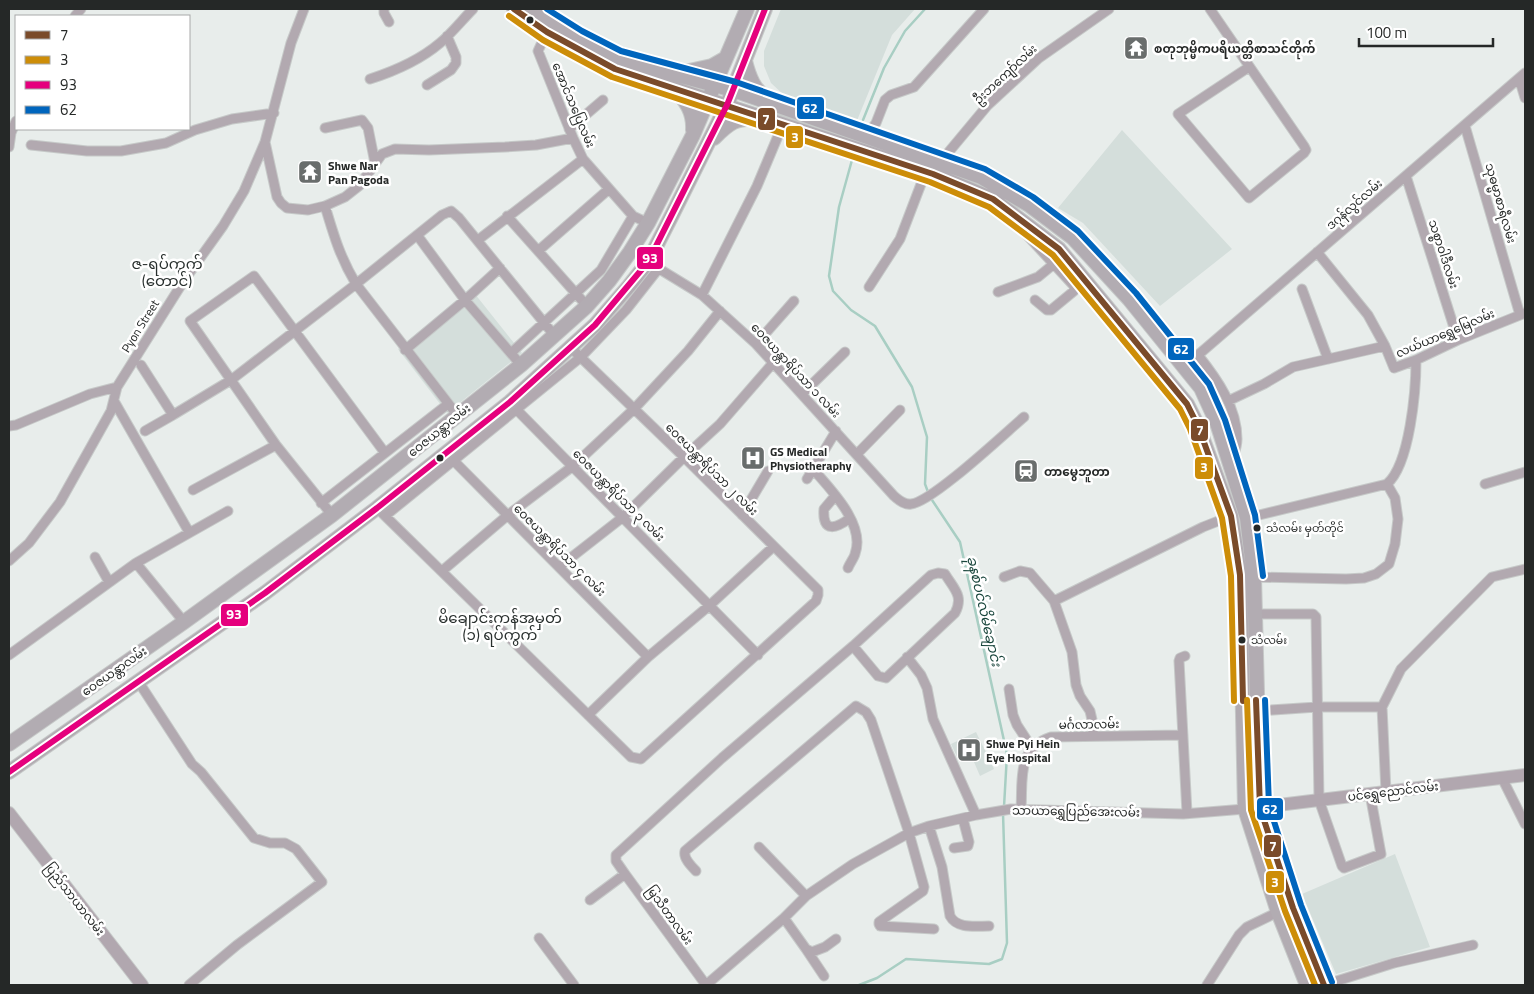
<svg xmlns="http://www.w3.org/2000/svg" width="1534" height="994" viewBox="0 0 1534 994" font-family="'Titillium Web','Noto Sans Myanmar',sans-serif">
	<rect width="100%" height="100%" fill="#e8edeb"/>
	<path fill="#d4dedb" d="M781 9H915L892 35 856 123 785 96 771 83 764 66V51Z
		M1122 130 1232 249 1160 306 1083 223 1058 208Z
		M471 289 522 353 447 413 398 349Z
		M976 732 994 769 980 776 971 755 959 761 951 744Z
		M1395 854 1430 947 1336 974 1302 894Z"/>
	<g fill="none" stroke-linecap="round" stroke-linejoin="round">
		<path stroke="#a8cec3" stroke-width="2.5" d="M863 120 884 68 905 31 925 9
			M852 160 839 207 829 276 833 291 851 310 875 326 912 387 927 437 925 484 928 492
			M930 497 960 542 1007 754 1004 807
			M859 985 877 978 906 959 989 964 1002 959 1007 943 1003 813"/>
		<defs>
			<path id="street" d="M384 9V13L389 22
				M1210 9 1304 146 1306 150 1304 153 1249 198 1178 114 1249 67
				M75 16 81 9
				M549 27 538 51 573 138 583 159 633 216 648 223
				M1519 78 1525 98
				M370 79C395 71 420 60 440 43 452 33 462 20 473 9
				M427 85 451 70 456 63V57L447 36
				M1465 126 1520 315
				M325 128 362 120 368 128 375 163
				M569 129 603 100
				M866 136 876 123 885 100 891 95 914 87 984 9
				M265 142 277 197 281 203 287 208 308 210 325 206 345 197 359 186 382 154 395 149 429 150 505 147 536 145 573 138
				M31 145 87 151H121L166 143 195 130 232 119 274 113
				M9 147 11 133 16 121
				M937 166 987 106 1039 58 1109 9
				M1406 176 1458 340
				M325 206C334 236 340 257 356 284L458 416
				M507 216 587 306
				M1014 221 1074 286V291L1051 310H1047L1035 300
				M417 235 465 300 521 365
				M478 240 583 159
				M538 251 609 189
				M1317 252 1368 315 1385 346 1394 368 1416 360 1458 340 1525 313
				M648 262 702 295 756 344 894 496C899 500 904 505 911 504 932 502 1004 434 1024 417
				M869 287 900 239 926 171
				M1302 289 1328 359
				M998 292 1038 277 1055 263
				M702 295 757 186 783 124
				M756 344 794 301
				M405 350 465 300 500 268
				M511 353 601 270 633 216
				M141 365 173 415 145 431
				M802 394 845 352
				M114 401 189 532
				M1228 401 1264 384 1293 367 1385 346
				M513 406 758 655
				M173 415 231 380 356 284 442 215 451 211 459 218 554 335
				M9 426 16 425 90 394 117 387
				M857 454 900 410
				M451 458 648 657
				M1231 466C1233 457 1237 448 1237 439 1237 407 1217 379 1198 355L1525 73
				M813 469C830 489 866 524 855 554 854 558 850 563 848 568
				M807 479 836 431
				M1485 484 1525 472
				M193 490 276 445
				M835 496 824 509C822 534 837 528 850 518
				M321 503 448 404
				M377 508 631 757 641 759 816 601 818 595V590L684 457 571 348
				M332 515 276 445 190 321 254 276 385 453
				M742 515 768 471
				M385 516 581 357 626 310 659 268
				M1247 518 1387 484C1410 464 1416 390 1416 360
				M95 557 109 582
				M9 561 29 543 60 502 111 411 117 387 183 282 223 226 244 191 265 142 291 43 304 9
				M136 563 184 622
				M559 567 623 517 684 457 720 424 773 363
				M442 571 508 515 573 466 634 409 688 351 720 311
				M1004 577 1020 571 1030 573 1054 601 1072 652 1076 685 1080 696 1090 711 1093 724V736
				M1254 577 1346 579 1364 578 1376 574 1389 564 1395 544 1398 519 1395 498 1387 484
				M1054 601 1203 527 1231 516
				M1254 614H1313L1316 617 1319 800 1342 866 1344 868 1381 854 1370 794
				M9 655 136 563 228 511
				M1185 656 1180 658 1179 661 1187 813
				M907 657 921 675 927 688 933 719 976 815
				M138 681 192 764 201 772 254 838 270 843H285L296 849 322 882 237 945 189 985
				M1009 689 1013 715 1017 725 1032 748
				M1257 711 1317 707H1382
				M588 715 648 657 710 605 773 547
				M1502 778 1525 824
				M1386 792 1382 707 1401 669 1492 577 1525 569
				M1021 809C1023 779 1016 749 1051 737L1183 735
				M929 826 942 867 950 916C957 929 975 926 989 926
				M759 847 806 896
				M954 848 968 846 969 842 963 819
				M696 871C691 866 683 858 685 851L856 706 866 712 871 720 909 833 924 887 923 891 879 922V924L880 926 934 929
				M590 900 625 874
				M784 918 806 949 812 952 825 947 836 939
				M539 938 574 985
				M806 949 824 976
				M706 985 625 874 616 861V855L722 758 853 646 931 575 938 573 945 574C954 589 964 596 955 613L886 678 878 676 853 646
				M706 985 784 918 806 896 853 864 909 833 929 826 976 815 1011 809 1183 814 1245 809
				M1207 985 1239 935 1247 927 1278 912
				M1324 985 1394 963 1473 945"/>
			<path id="secondary" d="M1245 809 1525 775
				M9 813 142 985"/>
			<path id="primary" d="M514 9 547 32 615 69 933 174 993 199 1059 249 1187 404 1198 426 1231 516 1240 575 1245 809 1278 912 1307 985
				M531 9 578 39 618 59 733 90 981 177 1029 205 1073 238 1129 299 1201 388 1217 423 1247 518 1254 577 1260 808 1293 908 1324 985
				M745 61C749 77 754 90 768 100
				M680 73 712 66 726 58
				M674 88C686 101 694 112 693 130
				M714 138C729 123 736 117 758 119
				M9 744 184 622 332 515 521 365 587 306 609 281 630 252 648 223 693 135 747 9
				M9 772 265 593 377 508 510 402 595 325 629 286 648 262 672 215 727 105 765 9"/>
		</defs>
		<use href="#street" stroke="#c6c9c8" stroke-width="11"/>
		<use href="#secondary" stroke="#c6c9c8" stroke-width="14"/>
		<use href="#primary" stroke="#c6c9c8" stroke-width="16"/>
		<use href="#street" stroke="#b2a9b0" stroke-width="9"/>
		<use href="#secondary" stroke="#b1a7af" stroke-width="12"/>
		<use href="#primary" stroke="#b2acb2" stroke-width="14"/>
		<defs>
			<path id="bus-1" d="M514 9 547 32 615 69 933 174 993 199 1059 249 1187 404 1198 426 1231 516 1240 575 1243 701
				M1256 700 1260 808 1293 908 1324 985"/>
			<path id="bus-2" d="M509 16 543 40 612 77 930 182 989 207 1053 255 1180 409 1190 429 1222 518 1231 576 1234 701
				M1247 700 1251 810 1285 911 1315 985"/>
			<path id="bus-3" d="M9 772 265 593 377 508 510 402 595 325 648 262 727 105 765 9"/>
			<path id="bus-4" d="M547 9 582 31 621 51 736 82 985 169 1033 197 1078 231 1136 293 1209 384 1225 420 1255 515 1263 576
				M1265 700 1269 806 1301 905 1332 982"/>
		</defs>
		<use href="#bus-1" stroke="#fff" stroke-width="10"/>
		<use href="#bus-2" stroke="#fff" stroke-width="10"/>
		<use href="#bus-3" stroke="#fff" stroke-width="10"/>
		<use href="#bus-4" stroke="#fff" stroke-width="10"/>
		<use href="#bus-1" stroke="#7a4b2a" stroke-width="6"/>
		<use href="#bus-2" stroke="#cd8d08" stroke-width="6"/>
		<use href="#bus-3" stroke="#e5007d" stroke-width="6"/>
		<use href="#bus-4" stroke="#0065bd" stroke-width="6"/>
	</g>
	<defs>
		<symbol id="temple-square" viewBox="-11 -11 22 22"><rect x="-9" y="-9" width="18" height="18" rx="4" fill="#696d6c" stroke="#fff"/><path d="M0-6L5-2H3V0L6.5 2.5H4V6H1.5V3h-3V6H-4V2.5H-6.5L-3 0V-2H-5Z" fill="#fff"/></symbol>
		<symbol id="hospital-square" viewBox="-11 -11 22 22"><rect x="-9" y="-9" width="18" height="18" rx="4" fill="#696d6c" stroke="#fff"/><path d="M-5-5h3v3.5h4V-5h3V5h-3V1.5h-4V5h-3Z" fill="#fff"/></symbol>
		<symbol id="station-square" viewBox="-11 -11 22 22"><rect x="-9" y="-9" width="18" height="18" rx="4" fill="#696d6c" stroke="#fff"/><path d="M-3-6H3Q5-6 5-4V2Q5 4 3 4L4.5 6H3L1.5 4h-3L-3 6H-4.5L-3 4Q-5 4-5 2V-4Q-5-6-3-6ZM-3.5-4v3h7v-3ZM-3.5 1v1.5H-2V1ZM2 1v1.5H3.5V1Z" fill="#fff"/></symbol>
	</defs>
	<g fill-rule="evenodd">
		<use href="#temple-square" x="1122" y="34" width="28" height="28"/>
		<use href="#temple-square" x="296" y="158" width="28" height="28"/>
		<use href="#hospital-square" x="739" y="444" width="28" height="28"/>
		<use href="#station-square" x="1012" y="457" width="28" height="28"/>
		<use href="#hospital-square" x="955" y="736" width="28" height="28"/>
	</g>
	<g fill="#252827" stroke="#fff" stroke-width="2">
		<circle cx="530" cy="20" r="4.5"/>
		<circle cx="440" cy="458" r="4.5"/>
		<circle cx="1257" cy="528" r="4.5"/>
		<circle cx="1242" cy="640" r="4.5"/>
	</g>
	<g text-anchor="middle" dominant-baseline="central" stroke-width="5" stroke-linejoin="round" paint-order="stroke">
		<g font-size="11" fill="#252827" stroke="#fff" text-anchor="start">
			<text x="1266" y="528">သံလမ်း မှတ်တိုင်</text>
			<text x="1251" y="640">သံလမ်း</text>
		</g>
		<g font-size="12" font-weight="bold" fill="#252827" stroke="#fff" text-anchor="start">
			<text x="1154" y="48">စတုဘုမ္မိကပရိယတ္တိစာသင်တိုက်</text>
			<text x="328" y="165">Shwe Nar<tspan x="328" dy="14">Pan Pagoda</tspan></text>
			<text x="770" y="451">GS Medical<tspan x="770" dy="14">Physiotheraphy</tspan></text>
			<text x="1044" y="471">တာမွေဘူတာ</text>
			<text x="986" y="743">Shwe Pyi Hein<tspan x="986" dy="14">Eye Hospital</tspan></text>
		</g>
		<g font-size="12" fill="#252827" stroke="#fff">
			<text transform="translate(1005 74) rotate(-43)">ဦးဘကျော်လမ်း</text>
			<text transform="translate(574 105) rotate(67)">အောင်သပြေလမ်း</text>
			<text transform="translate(1501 203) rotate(74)">သုဓမ္မာစာရီလမ်း</text>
			<text transform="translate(1354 204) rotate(-41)">ဒဂုန်လွင်လမ်း</text>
			<text transform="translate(1444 254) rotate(72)">သစ္စာဝါဒီလမ်း</text>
			<text transform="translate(140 326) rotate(-58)">Pyon Street</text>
			<text transform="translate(1445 333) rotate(-23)">လယ်ယာရွှေမြေလမ်း</text>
			<text transform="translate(796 370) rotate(47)">ဝေဇယန္တာရိပ်သာ ၁ လမ်း</text>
			<text transform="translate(439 430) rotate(-39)">ဝေဇယန္တာလမ်း</text>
			<text transform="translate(712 469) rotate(45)">ဝေဇယန္တာရိပ်သာ ၂ လမ်း</text>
			<text transform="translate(619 495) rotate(45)">ဝေဇယန္တာရိပ်သာ ၃ လမ်း</text>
			<text transform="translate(560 550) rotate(45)">ဝေဇယန္တာရိပ်သာ ၄ လမ်း</text>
			<text transform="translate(114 671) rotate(-35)">ဝေဇယန္တာလမ်း</text>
			<text transform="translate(1089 724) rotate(-1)">မင်္ဂလာလမ်း</text>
			<text transform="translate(1393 791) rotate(-7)">ပင်ရွှေညောင်လမ်း</text>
			<text transform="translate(1076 811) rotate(1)">သာယာရွှေပြည်အေးလမ်း</text>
			<text transform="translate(75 899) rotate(52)">ပြည်သာယာလမ်း</text>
			<text transform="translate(670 915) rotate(54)">မြသီတာလမ်း</text>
		</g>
		<g font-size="14" font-style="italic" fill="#19463c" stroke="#fff">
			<text transform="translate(985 611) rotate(77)">ခုနစ်ပင်လိမ်ချောင်း</text>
		</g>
		<g font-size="15" fill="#282f2d" stroke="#fff">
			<text x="167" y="263">ဇ-ရပ်ကွက်<tspan x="167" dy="17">(တောင်)</tspan></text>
			<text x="500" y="617">မိချောင်းကန်အမှတ်<tspan x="500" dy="17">(၁) ရပ်ကွက်</tspan></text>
		</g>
	</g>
	<g stroke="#fff" stroke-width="2">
		<rect x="796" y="96" width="29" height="24" rx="5" fill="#0065bd"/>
		<rect x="757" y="107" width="19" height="24" rx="5" fill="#7a4b2a"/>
		<rect x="785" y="125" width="19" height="24" rx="5" fill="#cd8d08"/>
		<rect x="636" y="246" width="28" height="24" rx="5" fill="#e5007d"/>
		<rect x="1167" y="337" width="28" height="24" rx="5" fill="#0065bd"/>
		<rect x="1190" y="418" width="19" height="24" rx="5" fill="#7a4b2a"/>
		<rect x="1194" y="456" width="20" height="24" rx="5" fill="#cd8d08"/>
		<rect x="220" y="603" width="29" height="24" rx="5" fill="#e5007d"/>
		<rect x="1256" y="797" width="28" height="24" rx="5" fill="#0065bd"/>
		<rect x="1263" y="834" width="19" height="24" rx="5" fill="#7a4b2a"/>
		<rect x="1265" y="870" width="20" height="24" rx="5" fill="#cd8d08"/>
	</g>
	<g font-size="14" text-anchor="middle" font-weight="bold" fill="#fff">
		<text x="810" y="113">62</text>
		<text x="766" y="124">7</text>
		<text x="795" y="142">3</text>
		<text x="650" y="263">93</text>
		<text x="1181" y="354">62</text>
		<text x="1200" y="435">7</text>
		<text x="1204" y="472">3</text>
		<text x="234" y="619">93</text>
		<text x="1270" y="814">62</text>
		<text x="1273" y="851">7</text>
		<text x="1275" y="887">3</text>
	</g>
	<rect width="1534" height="994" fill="none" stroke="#252827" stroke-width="20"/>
	<rect x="15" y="15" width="175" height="115" fill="#ffffff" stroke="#a8a9a9"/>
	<rect x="25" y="31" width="25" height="8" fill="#7a4b2a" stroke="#a8a9a9"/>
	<text x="60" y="40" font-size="15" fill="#252827">7</text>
	<rect x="25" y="56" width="25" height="8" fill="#cd8d08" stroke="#a8a9a9"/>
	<text x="60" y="65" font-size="15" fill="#252827">3</text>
	<rect x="25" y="81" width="25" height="8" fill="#e5007d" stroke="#a8a9a9"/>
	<text x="60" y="90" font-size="15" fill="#252827">93</text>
	<rect x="25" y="106" width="25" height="8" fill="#0065bd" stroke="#a8a9a9"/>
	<text x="60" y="115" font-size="15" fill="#252827">62</text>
	<path d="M1359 38v8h134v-8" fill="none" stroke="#252827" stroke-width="2.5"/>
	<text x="1366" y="38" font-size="15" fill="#252827" stroke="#ffffff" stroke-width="4" paint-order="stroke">100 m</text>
</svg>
